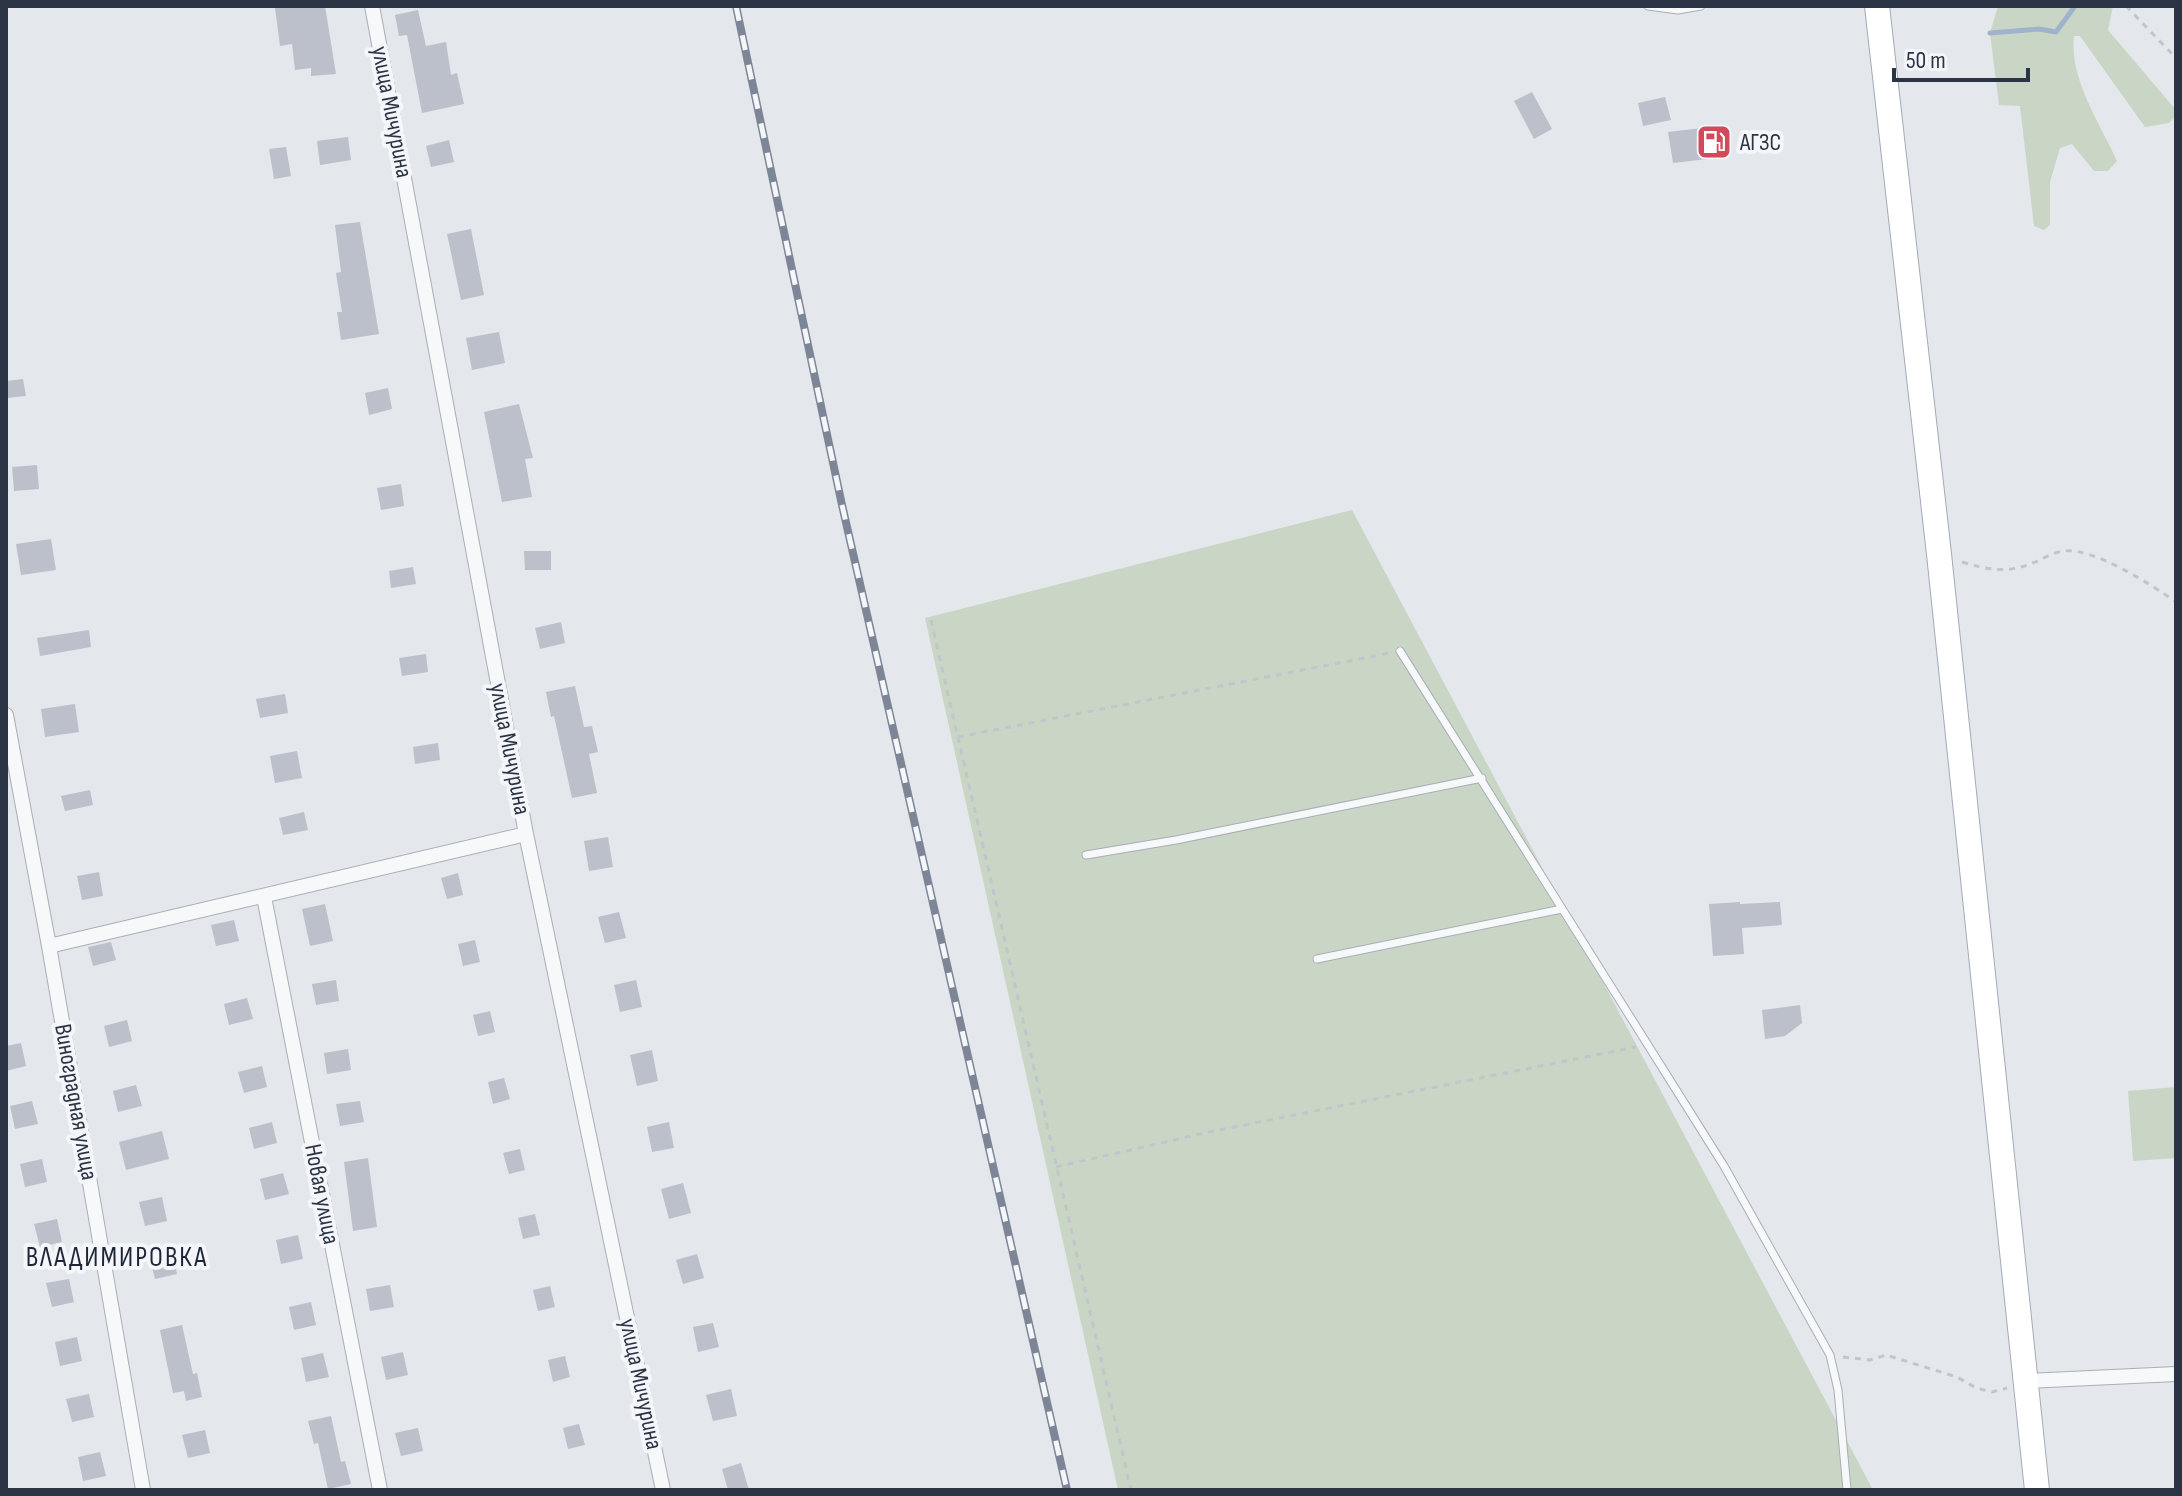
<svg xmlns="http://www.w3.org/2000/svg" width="2182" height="1496" viewBox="0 0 2182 1496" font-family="'Sofia Sans Condensed',sans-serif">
	<rect width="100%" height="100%" fill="#e4e7ec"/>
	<path fill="#c9d6c5" d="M1998 6H2113L2108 30 2176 110V115L2169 123 2145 127 2080 36H2074C2069 79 2100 123 2117 161L2108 171H2094L2072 144 2060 148 2050 182V225L2044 230 2034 226 2020 106 1999 105 1990 33Z
		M1352 510 1873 1490H1118L925 618Z
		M2176 1087V1158L2133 1161 2128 1091Z"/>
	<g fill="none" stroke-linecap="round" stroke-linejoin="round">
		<path stroke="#9fb4cc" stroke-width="5" d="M1990 33 2039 29 2056 32 2075 6"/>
	</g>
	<path fill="#bbc0ca" d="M289 6H325L336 74 311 76V68L295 70 292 44 280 46 275 8Z
		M418 10 426 46 446 42 451 75 457 73 464 104 422 113 407 35 399 36 395 15Z
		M1532 92 1552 129 1534 139 1514 101Z
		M1665 97 1671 120 1643 126 1638 103Z
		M1702 128 1707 159 1673 163 1668 132Z
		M348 137 351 160 320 165 317 141Z
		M449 140 454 162 431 167 426 146Z
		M286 147 291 176 274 179 269 149Z
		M360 222 379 334 341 340 337 312H342L336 273 341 272 335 225Z
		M471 229 484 295 461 300 447 234Z
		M499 332 505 363 472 370 466 338Z
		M23 379 26 396 6 398V381Z
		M388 388 392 409 369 415 365 393Z
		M519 404 533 458 525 459 532 497 502 502 484 412Z
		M37 465 39 489 14 491 12 467Z
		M401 484 404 506 381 510 377 488Z
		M51 539 56 570 21 575 16 544Z
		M524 551H551V570H525Z
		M413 567 416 584 391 588 389 571Z
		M561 622 565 643 540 649 535 628Z
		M89 630 91 647 40 656 37 638Z
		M426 654 428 672 402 676 399 658Z
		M575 686 584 727 592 726 598 752 589 754 597 793 572 798 554 716 551 717 546 692Z
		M285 694 288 713 260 718 256 699Z
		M75 704 79 732 45 737 41 709Z
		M438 743 440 760 415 764 413 747Z
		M297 751 302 778 275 783 270 756Z
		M90 790 93 805 65 811 61 796Z
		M304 812 308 830 283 835 279 818Z
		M608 837 613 867 589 871 584 841Z
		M99 872 103 896 82 900 77 876Z
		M458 873 463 895 447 899 441 878Z
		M1740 902V904L1780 902 1782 925 1742 928 1744 954 1713 956 1709 904Z
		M325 904 333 941 310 946 302 909Z
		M619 912 626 938 605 943 598 917Z
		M234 920 239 941 216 946 211 925Z
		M475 940 480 962 463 966 458 944Z
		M111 942 116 960 93 966 88 947Z
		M336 980 339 1001 316 1005 312 984Z
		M636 980 642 1007 620 1012 614 985Z
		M247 998 253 1019 229 1025 224 1004Z
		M1800 1005 1802 1023 1785 1036 1765 1039 1762 1010Z
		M490 1011 495 1032 478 1036 473 1015Z
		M127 1020 132 1041 109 1047 104 1026Z
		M21 1043 26 1066 6 1071V1046Z
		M348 1049 351 1070 327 1074 324 1053Z
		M652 1050 658 1081 637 1086 630 1055Z
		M262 1066 267 1087 244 1093 238 1072Z
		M504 1078 510 1099 493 1104 488 1082Z
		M136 1085 142 1106 118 1112 113 1091Z
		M32 1101 38 1124 15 1129 10 1106Z
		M360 1101 364 1122 340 1126 336 1104Z
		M272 1122 277 1143 254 1149 249 1128Z
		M669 1122 674 1148 652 1152 647 1127Z
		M162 1131 169 1159 126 1170 119 1142Z
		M520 1149 525 1170 509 1174 503 1153Z
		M368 1158 377 1227 353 1231 344 1162Z
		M42 1159 47 1182 25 1187 20 1164Z
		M283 1173 289 1194 265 1200 260 1179Z
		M683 1183 691 1213 669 1219 661 1189Z
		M162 1197 167 1221 145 1226 139 1202Z
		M535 1214 540 1235 523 1239 518 1218Z
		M57 1219 62 1242 40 1247 34 1224Z
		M298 1235 303 1259 281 1264 276 1240Z
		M172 1250 177 1274 155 1279 149 1255Z
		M697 1254 704 1278 683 1284 676 1260Z
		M69 1279 74 1302 52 1307 46 1283Z
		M390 1285 394 1307 370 1311 366 1289Z
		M550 1286 555 1307 538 1311 533 1290Z
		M311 1302 316 1325 294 1330 289 1307Z
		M713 1323 719 1347 698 1352 693 1327Z
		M182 1325 193 1374 197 1373 202 1397 186 1401 184 1391 173 1393 160 1330Z
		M77 1337 82 1361 60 1366 55 1342Z
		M403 1352 408 1375 386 1380 381 1357Z
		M323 1353 329 1377 306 1382 301 1358Z
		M565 1356 570 1377 553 1382 548 1360Z
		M731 1389 737 1416 713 1421 706 1395Z
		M89 1394 94 1417 72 1422 66 1399Z
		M331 1416 341 1462 345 1461 351 1484 328 1489 318 1443 314 1444 308 1421Z
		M579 1424 585 1445 568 1449 563 1428Z
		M418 1428 423 1451 401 1456 395 1433Z
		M205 1430 210 1453 188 1458 182 1435Z
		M100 1452 106 1476 83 1481 78 1457Z
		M741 1463 749 1490H728L722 1469Z"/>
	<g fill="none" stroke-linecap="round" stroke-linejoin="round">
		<defs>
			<path id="lane" d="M1648 6 1678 10 1701 6
				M1400 651 1724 1166 1830 1355 1838 1390 1847 1490
				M1086 855 1176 840 1482 778
				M1317 959 1562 909"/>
			<path id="street" d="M372 6 526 834 663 1490
				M6 715 49 946 143 1490
				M264 897 380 1490
				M49 946 526 834
				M2025 1381 2176 1374"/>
			<path id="primary" d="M1877 6 1939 554 2037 1490"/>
		</defs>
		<use href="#lane" stroke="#a9aeb7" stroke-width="9"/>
		<use href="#street" stroke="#a9aeb7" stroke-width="16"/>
		<use href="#primary" stroke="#a3abb8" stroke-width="26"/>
		<path stroke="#c2c5cb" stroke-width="3" stroke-dasharray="6 6" stroke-linecap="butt" d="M2126 6 2176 58
			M1962 562C1989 570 2008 574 2035 562 2044 558 2054 552 2064 551 2093 547 2152 585 2176 602
			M931 620 1131 1490
			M958 737 1390 653
			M1056 1167 1209 1132 1636 1047
			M1843 1357 1870 1360 1886 1355 1957 1377 1976 1388 1992 1392 2007 1388"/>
		<use href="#lane" stroke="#f7f8fa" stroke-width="7"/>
		<use href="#street" stroke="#f7f8fa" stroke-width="14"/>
		<use href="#primary" stroke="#fff" stroke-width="24"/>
		<defs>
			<path id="rail" d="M736 6 842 505 1067 1490"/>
		</defs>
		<use href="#rail" stroke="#7d8696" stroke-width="8"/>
		<use href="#rail" stroke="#f4f6f9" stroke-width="5" stroke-dasharray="15" stroke-linecap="butt"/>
	</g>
	<defs>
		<symbol id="fuel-square" viewBox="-11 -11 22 22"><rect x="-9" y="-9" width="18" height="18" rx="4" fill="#d1495b" stroke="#f4f6f9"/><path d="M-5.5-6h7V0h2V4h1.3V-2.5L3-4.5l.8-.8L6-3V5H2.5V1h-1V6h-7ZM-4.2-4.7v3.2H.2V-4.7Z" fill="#fff"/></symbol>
	</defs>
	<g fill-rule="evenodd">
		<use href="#fuel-square" x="1694" y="122" width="40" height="40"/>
	</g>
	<g text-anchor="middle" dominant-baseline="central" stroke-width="8" stroke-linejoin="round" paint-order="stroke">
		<g font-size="24" fill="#2b3445" stroke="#f4f6f9">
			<text transform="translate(392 112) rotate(79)">улица Мичурина</text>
			<text transform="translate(510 749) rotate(79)">улица Мичурина</text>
			<text transform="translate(76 1102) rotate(80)">Виноградная улица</text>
			<text transform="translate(322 1194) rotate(79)">Новая улица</text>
			<text transform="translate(641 1384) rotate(78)">улица Мичурина</text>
		</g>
		<g font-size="24" fill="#2b3445" stroke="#f4f6f9" text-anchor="start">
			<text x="1740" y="142">АГЗС</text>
		</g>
		<g font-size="28" letter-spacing="2" fill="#1d2536" stroke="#f4f6f9">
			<text x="117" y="1257">ВЛАДИМИРОВКА</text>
		</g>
	</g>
	<rect width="2182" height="1496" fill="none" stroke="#2b3445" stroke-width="16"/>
	<path d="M1894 68v12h134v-12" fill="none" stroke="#2b3445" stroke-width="4"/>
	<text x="1906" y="68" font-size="24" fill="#2b3445" stroke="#f4f6f9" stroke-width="6" paint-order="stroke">50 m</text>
</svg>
